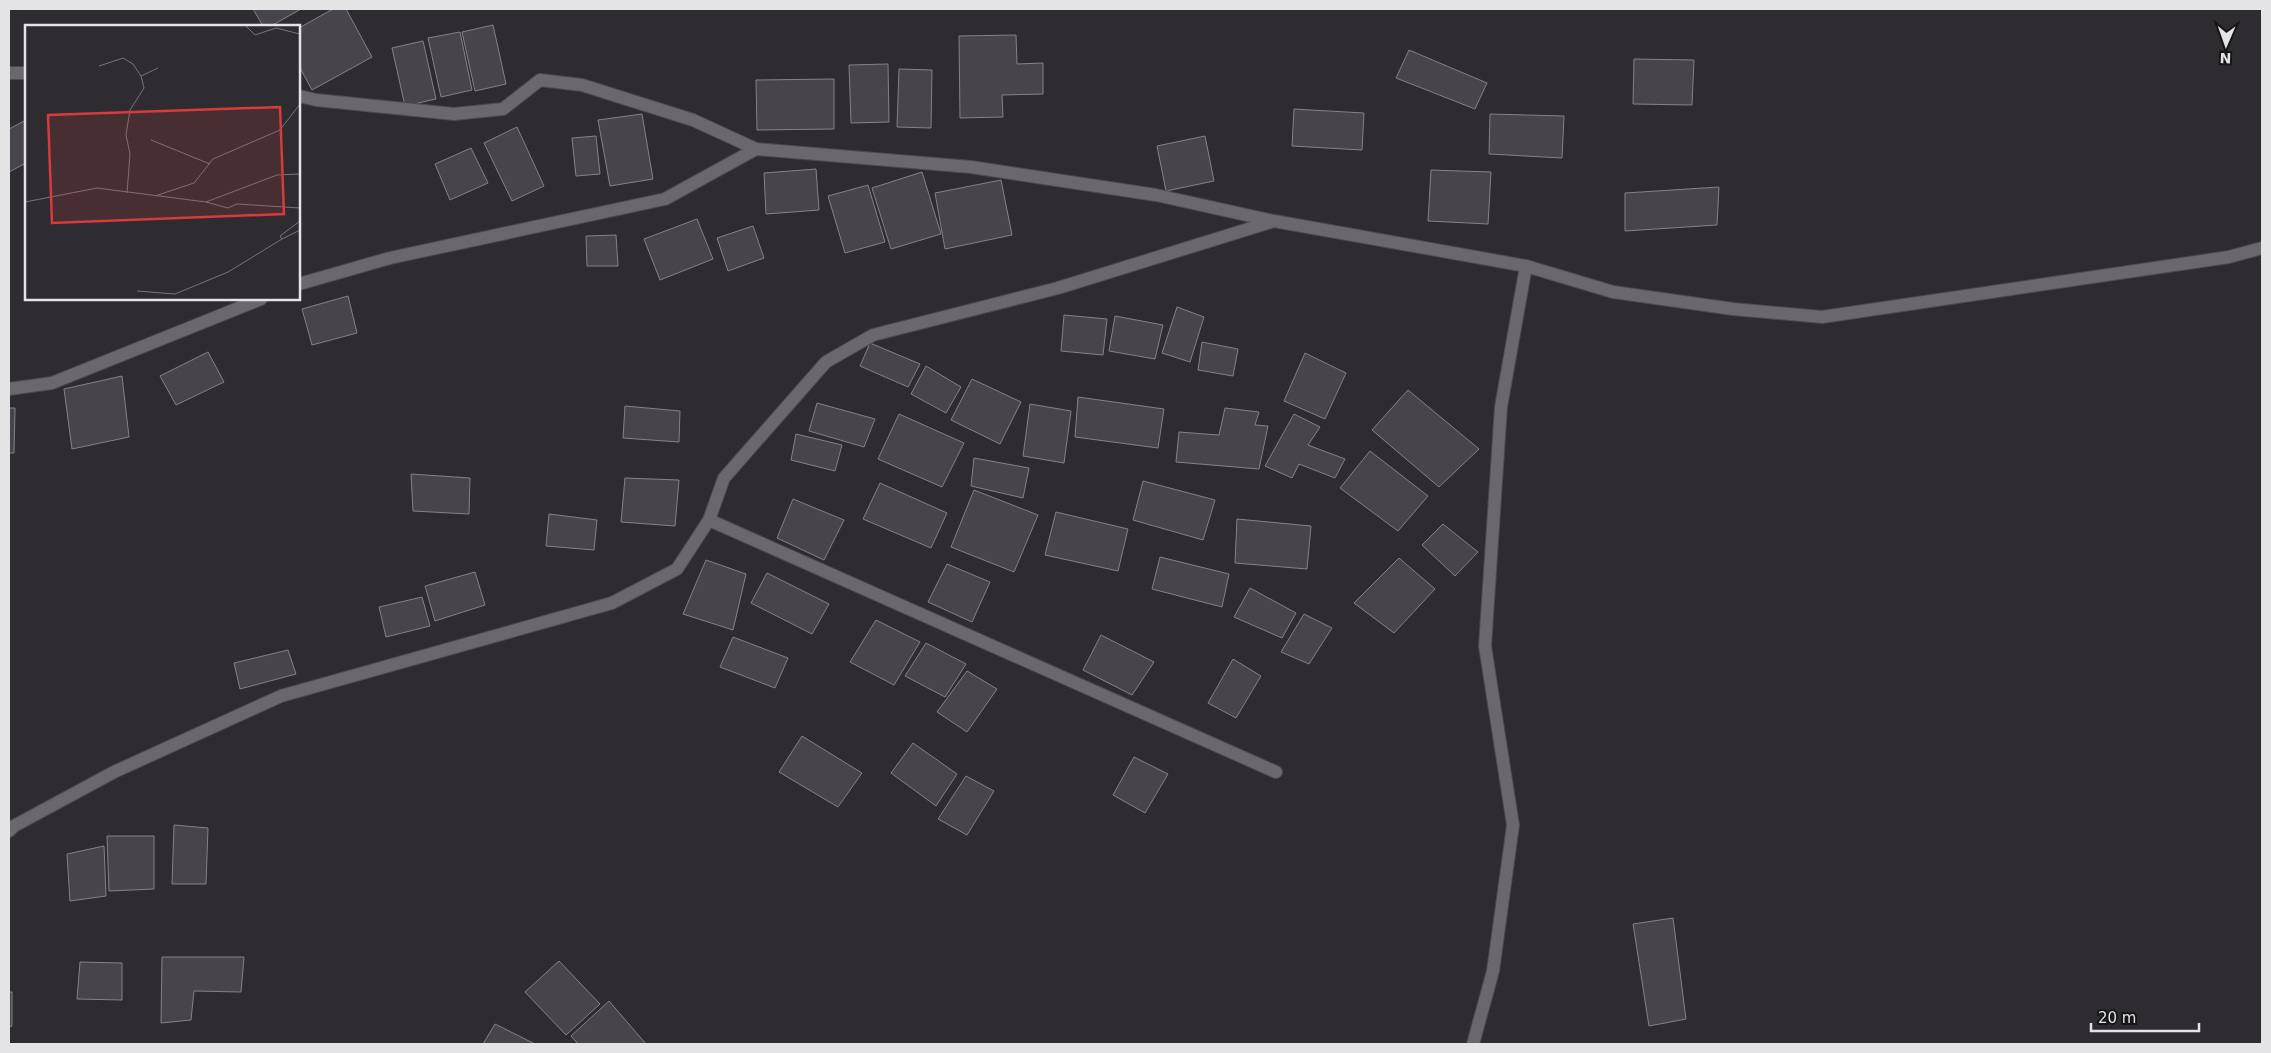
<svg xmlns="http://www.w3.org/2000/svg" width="2271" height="1053" viewBox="0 0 2271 1053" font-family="'DejaVu Sans',sans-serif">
	<rect width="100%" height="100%" fill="#2e2c31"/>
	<path fill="#47454b" stroke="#848288" d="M253 9H301L271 26H263Z
		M333 9H346L372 57 312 90 299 66V28Z
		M493 25 506 84 475 91 462 32Z
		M460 32 472 90 441 97 428 38Z
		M1016 35 1017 64 1043 63V94L1002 95 1003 117 960 118 959 36Z
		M423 41 436 99 405 106 392 48Z
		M1409 50 1487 83 1475 109 1396 78Z
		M1634 59 1694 60 1692 105 1633 104Z
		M888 64 889 122 851 123 849 65Z
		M899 69 932 70 931 128 897 127Z
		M834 79V129L757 130 756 80Z
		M1294 109 1364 113 1362 150 1292 146Z
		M642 114 653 179 610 186 598 120Z
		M1490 114 1564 116 1562 158 1489 154Z
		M26 120V163L9 172V129Z
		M517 127 544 186 512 201 484 143Z
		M596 136 600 174 576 176 572 138Z
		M1205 136 1214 181 1166 191 1157 146Z
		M471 148 488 183 450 200 435 164Z
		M816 169 819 210 766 214 764 173Z
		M1431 170 1491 172 1488 224 1428 221Z
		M922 172 941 234 891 249 872 188Z
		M1001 180 1012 235 945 249 935 193Z
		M868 185 885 242 845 253 828 196Z
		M1719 187 1717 225 1625 231V193Z
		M697 219 713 259 660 280 644 239Z
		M753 226 764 258 728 271 717 238Z
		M616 235 618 266H587L586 236Z
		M348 296 357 333 312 345 302 309Z
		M1177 307 1204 317 1190 362 1162 353Z
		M1064 315 1107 319 1103 355 1061 351Z
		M1115 316 1163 325 1155 359 1109 351Z
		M1202 342 1238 349 1233 376 1198 370Z
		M870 343 920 364 908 387 860 366Z
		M208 352 224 382 176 405 160 376Z
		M1305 353 1346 373 1325 419 1284 401Z
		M926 366 961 387 946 413 911 394Z
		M122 376 129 437 72 449 64 389Z
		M972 379 1021 402 1000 444 951 420Z
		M1408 390 1479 449 1439 487 1372 430Z
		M1078 397 1164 409 1158 448 1075 437Z
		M817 403 875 419 864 447 809 431Z
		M1030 404 1071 411 1064 463 1023 456Z
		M625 406 680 411 679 442 623 438Z
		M9 408H15L14 453H9Z
		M1225 408 1259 412 1255 425 1268 426 1259 469 1176 462 1179 432 1219 435Z
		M899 414 964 443 942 487 878 459Z
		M1294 414 1320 427 1308 445 1345 459 1335 478 1299 464 1292 478 1265 466Z
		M796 434 842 445 835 471 791 460Z
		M1370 451 1428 496 1398 531 1340 488Z
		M974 458 1029 468 1023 498 971 486Z
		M411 474 470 478 469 514 413 511Z
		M625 478 679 480 675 526 621 522Z
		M1143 481 1215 500 1203 540 1133 520Z
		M880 483 947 513 931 548 863 519Z
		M974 490 1038 515 1014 572 951 547Z
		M793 499 844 520 824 560 777 538Z
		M1056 512 1128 529 1118 571 1045 555Z
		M549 514 597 520 594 550 546 546Z
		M1237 519 1311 526 1307 569 1235 563Z
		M1443 524 1478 552 1455 576 1422 545Z
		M1160 557 1229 574 1222 607 1152 589Z
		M1399 558 1435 589 1394 633 1354 603Z
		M706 560 746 574 733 630 683 614Z
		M947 564 990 582 972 622 928 602Z
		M475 572 485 605 435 621 425 586Z
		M767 573 829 604 812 634 751 603Z
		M1250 588 1296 613 1282 638 1234 617Z
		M422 597 430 626 386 637 379 607Z
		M1304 614 1332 628 1309 664 1281 652Z
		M876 620 920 642 894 685 850 662Z
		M1101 635 1154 662 1132 695 1083 670Z
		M733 637 788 658 775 688 720 667Z
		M926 643 966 664 945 697 905 676Z
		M288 650 296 674 240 689 234 663Z
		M1233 659 1261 676 1236 718 1208 703Z
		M967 671 997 689 967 732 937 712Z
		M802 736 862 773 838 807 779 772Z
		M913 743 957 774 936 806 891 773Z
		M1134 757 1168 774 1145 813 1113 795Z
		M966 776 994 791 967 835 938 819Z
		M174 825 208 828 206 884H172Z
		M107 836H154V889L109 891Z
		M104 846 106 896 70 901 67 854Z
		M1673 918 1686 1019 1649 1026 1633 924Z
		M162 957H244L241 992 194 991 191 1020 161 1023Z
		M559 961 600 1004 566 1035 525 992Z
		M80 962 122 963V1000L77 999Z
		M9 992H12V1026L9 1027Z
		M609 1001 646 1044H578L571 1036Z
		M495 1024 535 1044H483Z"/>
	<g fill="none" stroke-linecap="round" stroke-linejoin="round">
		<defs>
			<path id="minor" d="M9 73H26
				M299 96 316 100 454 114 503 109 540 80 582 85 693 120 756 149
				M299 284 390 258 665 199 756 149 971 167 1156 195 1274 221 1526 266 1613 292 1733 309 1822 317 2229 257 2262 248
				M9 389 52 383 261 299
				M709 520 1276 772
				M9 831 14 826 114 772 281 696 612 603 677 569 709 520 724 478 826 362 873 335 1058 288 1271 222
				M1473 1044 1493 971 1513 825 1485 646 1501 407 1526 266"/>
		</defs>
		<use href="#minor" stroke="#4c4a4e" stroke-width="14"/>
		<use href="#minor" stroke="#6a676d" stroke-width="12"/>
	</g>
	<g transform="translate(25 25)">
		<rect width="275" height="275" fill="#2e2c31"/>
		<path fill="none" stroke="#777579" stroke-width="1" d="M221 1 230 10 251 3 275 9M74 41 98 33 108 39 116 51M126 115 185 139M102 168 105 129 101 110 105 85 119 63 116 51 133 43M130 171 169 158 188 134 255 105 275 79M0 177 72 163 181 177 252 150 275 149M181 177 203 183 212 179 275 183M275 196 255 211 257 214 275 205M112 266 150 269 203 247 257 214"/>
		<path fill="#d73b3b" fill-opacity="0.15" stroke="#d73b3b" stroke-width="2.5" d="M255 82 259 189 27 198 23 90Z"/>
		<rect width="275" height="275" fill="none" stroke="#e4e3e6" stroke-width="2.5"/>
	</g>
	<rect width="2271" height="1053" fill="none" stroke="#e4e3e6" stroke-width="20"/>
	<g transform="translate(2226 45) rotate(182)" stroke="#161517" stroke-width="4" paint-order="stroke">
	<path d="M0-4L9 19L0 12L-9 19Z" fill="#e4e3e6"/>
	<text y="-8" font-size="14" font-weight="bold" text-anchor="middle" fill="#e4e3e6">N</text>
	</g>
	<path d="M2091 1023v8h108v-8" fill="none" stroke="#e4e3e6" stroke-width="2.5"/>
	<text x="2098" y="1023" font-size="15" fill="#e4e3e6" stroke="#161517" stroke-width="4" paint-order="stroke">20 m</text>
</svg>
